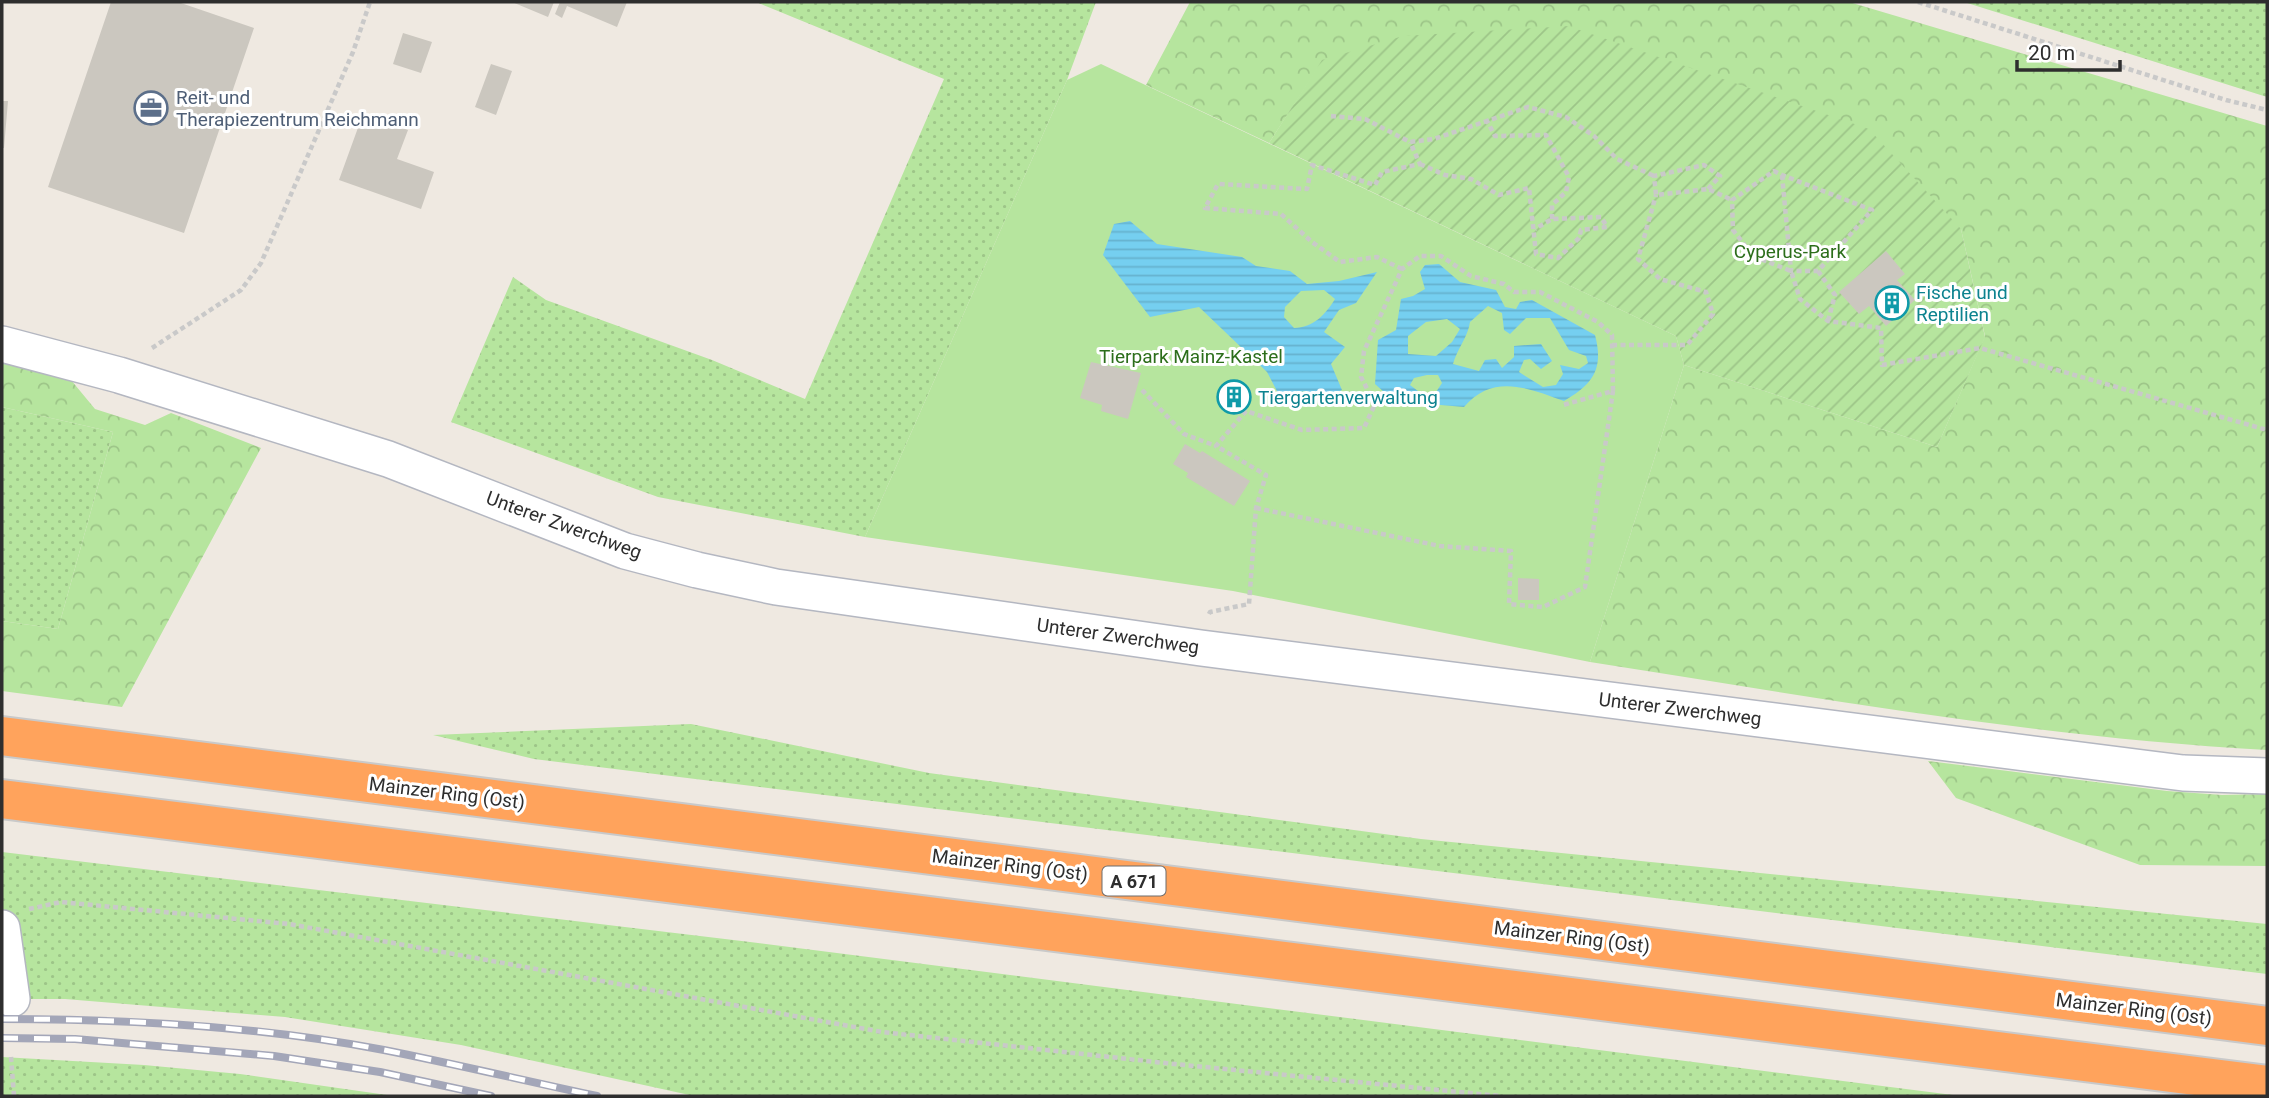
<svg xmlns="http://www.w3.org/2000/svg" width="2269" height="1098" viewBox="0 0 2269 1098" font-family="Roboto,sans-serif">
	<defs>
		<pattern id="grass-dots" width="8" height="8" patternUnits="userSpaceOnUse" patternTransform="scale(1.75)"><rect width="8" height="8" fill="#b6e59e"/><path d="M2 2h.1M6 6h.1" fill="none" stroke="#9dc588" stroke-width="1.8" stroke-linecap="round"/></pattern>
		<pattern id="forest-crowns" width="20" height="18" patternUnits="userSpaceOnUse" patternTransform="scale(1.75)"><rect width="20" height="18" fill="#b6e59e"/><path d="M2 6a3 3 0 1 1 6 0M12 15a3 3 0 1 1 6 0" fill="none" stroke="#9dc588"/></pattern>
		<pattern id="garden-furrows" width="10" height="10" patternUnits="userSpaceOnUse" patternTransform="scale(1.75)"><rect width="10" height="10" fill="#b6e59e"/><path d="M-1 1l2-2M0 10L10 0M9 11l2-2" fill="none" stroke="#9dc588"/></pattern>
		<pattern id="water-rules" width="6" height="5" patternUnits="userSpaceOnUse" patternTransform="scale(1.75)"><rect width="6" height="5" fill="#75cff0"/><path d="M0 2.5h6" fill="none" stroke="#66b2ce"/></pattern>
	</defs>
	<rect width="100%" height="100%" fill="#efe9e1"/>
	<path fill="url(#grass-dots)" d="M756 2H1096L1067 80 865 537 658 497 451 422 513 277 546 300 712 360 805 399 944 79Z
		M1964 2H2267V97Z
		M2 407 113 432 58 629 2 621Z
		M691 724 929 773 1421 839 2267 924V974L534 759 433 735Z
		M2 852 750 942 1961 1096H694L461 1045 285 1017 65 999H2Z
		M2 1057 144 1065 240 1074 394 1096H2Z"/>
	<path fill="url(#forest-crowns)" d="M1190 2H1849L2267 126V750C2040 738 1814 697 1590 662L1684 365 1937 447 1985 336 1961 229 1323 60 1269 143 1146 85Z
		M2 362 71 380 95 409 145 425 171 413 261 448 122 707 2 691V621L58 629 113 432 2 407Z
		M1928 761 2167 791 2222 795 2267 794V866L2140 865 1956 798Z"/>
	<path fill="#b6e59e" d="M1101 64 1676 336 1684 365 1590 662 1233 591 865 537 1067 80Z"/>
	<path fill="url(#garden-furrows)" d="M1568 26 1869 129 1961 229 1985 337 1937 447 1684 365 1676 336 1269 143 1322 60 1403 36Z"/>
	<path fill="url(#water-rules)" fill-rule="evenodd" d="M1130 221 1157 244 1242 257 1256 266 1290 271 1307 284 1339 281 1377 272 1356 303 1339 310 1324 332 1345 347 1331 364 1342 390 1323 399 1306 391 1279 395 1267 372 1199 307 1150 317 1103 255 1114 224ZM1324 290 1335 299C1326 314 1313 328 1294 328L1284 317 1285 307 1301 291Z
		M1439 264 1460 282 1496 290 1505 307 1516 309 1520 302 1532 300 1595 335C1604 369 1593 384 1564 401 1528 388 1493 373 1464 407L1394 401 1375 384 1378 340 1396 330 1401 299 1413 296 1425 289 1420 272 1425 265ZM1488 306 1502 313 1504 330 1510 334 1526 318H1550L1569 350 1586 356 1588 363 1579 369 1560 365 1563 374 1556 385 1543 387 1519 372 1524 360 1530 359 1541 369 1552 361 1541 344 1514 346V357L1502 368 1496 359 1485 360 1479 371 1453 364C1457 349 1468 337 1470 322ZM1447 319 1460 329 1452 342 1436 356 1408 354V336L1426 322ZM1427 375H1438L1442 383 1436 392 1422 394 1410 385 1414 378Z"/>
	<path fill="#cbc7bf" d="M111 2H178L254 28 184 233 48 187Z
		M512 2H554L548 17Z
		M560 2H627L617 27 567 6 562 18 555 14Z
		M403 33 432 42 421 73 393 64Z
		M491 64 512 71 496 115 475 107Z
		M2 101H8L4 148H2Z
		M363 114 408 130 397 159 434 172 421 209 339 180Z
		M1886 251 1905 274 1897 280 1915 300 1886 326 1869 306 1859 314 1839 292Z
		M1091 362 1141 373 1128 419 1101 411 1102 405 1080 398Z
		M1231 379 1251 390 1238 415 1217 403Z
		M1185 444 1200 453 1202 451 1250 481 1234 506 1186 477 1188 473 1173 464Z
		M1518 578 1539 579V600H1518Z"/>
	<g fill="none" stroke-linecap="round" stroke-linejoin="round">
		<defs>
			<path id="minor" d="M2 344 119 375 388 459 625 551 697 570 776 587 1201 648 2183 773 2267 776
				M2 928 12 999"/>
			<path id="highway" d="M2 736 2267 1026
				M2 799 2267 1085"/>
		</defs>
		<use href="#minor" stroke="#b4b7c1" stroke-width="38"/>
		<use href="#highway" stroke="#c9c9c9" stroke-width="42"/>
		<path stroke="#c9c9c9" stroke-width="4.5" stroke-dasharray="5 3.5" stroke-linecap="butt" d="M1918 2 2226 100 2267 110
			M1331 116 1365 119 1410 142 1434 139 1528 107 1566 117 1594 136 1617 159 1654 176
			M1486 119 1495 136 1546 135 1569 177 1566 192 1552 205V219
			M1420 164 1445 175 1471 179 1499 195 1529 188 1536 254 1558 258 1579 238 1581 230 1607 227 1601 217 1552 219 1535 229
			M1782 175 1791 271H1818L1872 210 1782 175 1774 171 1732 200 1733 230 1753 256 1791 271 1800 299 1828 321 1881 328 1882 365 1980 348 2267 430
			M1708 189 1720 176 1704 165 1654 176 1656 195 1708 189 1732 200
			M1402 269 1377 257 1340 262 1312 242 1281 214 1205 208 1218 184 1307 189 1312 165 1375 185 1382 172 1420 164 1410 142
			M1818 271 1835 295 1828 321
			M1612 345H1687L1713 314 1706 292 1660 279 1638 259 1656 195
			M152 348 241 290 261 263 353 52 370 2
			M1142 390 1184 434 1216 446
			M1256 508 1440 546 1511 551 1509 604 1543 607 1585 587 1613 391
			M1209 614 1210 612 1249 604 1256 508 1266 475 1216 446 1246 411 1302 430 1364 428 1375 404 1361 377 1364 351 1402 269 1420 256H1441L1471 276 1504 284 1514 292H1540L1598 322 1612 335 1613 391 1563 405
			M29 909 61 902 289 924 882 1032 1174 1064 1500 1096
			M11 1057 14 1096"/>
		<use href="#minor" stroke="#fff" stroke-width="35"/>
		<use href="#highway" stroke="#ffa35c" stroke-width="38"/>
		<defs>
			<path id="rail" d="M2 1019C129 1019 259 1026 384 1050 455 1064 526 1081 597 1096
				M2 1038 75 1039 274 1056 380 1072 491 1096"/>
		</defs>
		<use href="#rail" stroke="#a3a6b8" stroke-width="8"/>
		<use href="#rail" stroke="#fff" stroke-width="5" stroke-dasharray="16" stroke-linecap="butt"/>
	</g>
	<defs>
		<symbol id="office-ring" viewBox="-11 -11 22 22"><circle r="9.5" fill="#fff" stroke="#5c6f8a" stroke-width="1.5"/><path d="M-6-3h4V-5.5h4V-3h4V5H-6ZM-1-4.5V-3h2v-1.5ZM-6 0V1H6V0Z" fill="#5c6f8a"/></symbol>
		<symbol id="building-ring" viewBox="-11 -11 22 22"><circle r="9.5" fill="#fff" stroke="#0f9aa8" stroke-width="1.5"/><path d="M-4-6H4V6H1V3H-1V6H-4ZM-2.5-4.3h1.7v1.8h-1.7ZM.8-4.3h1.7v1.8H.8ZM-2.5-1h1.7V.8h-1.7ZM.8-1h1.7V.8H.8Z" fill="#0f9aa8"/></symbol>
	</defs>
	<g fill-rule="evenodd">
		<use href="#office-ring" x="132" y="89" width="38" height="38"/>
		<use href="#building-ring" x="1873" y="284" width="38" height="38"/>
		<use href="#building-ring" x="1215" y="378" width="38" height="38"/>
	</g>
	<g text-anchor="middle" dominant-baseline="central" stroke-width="6" stroke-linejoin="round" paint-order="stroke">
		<rect fill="#fff" stroke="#6d6d6d" stroke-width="2" x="1102.5" y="866.5" width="63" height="29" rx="5"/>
		<g font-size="18" font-weight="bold" fill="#2e2e2e">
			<text x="1134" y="881">A 671</text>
		</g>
		<g font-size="19" fill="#4e5e75" stroke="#fff" text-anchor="start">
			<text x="176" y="97">Reit- und<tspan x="176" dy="22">Therapiezentrum Reichmann</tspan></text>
		</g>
		<g font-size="19" fill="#2c6e1b" stroke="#fff">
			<text x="1790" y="251">Cyperus-Park</text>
			<text x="1191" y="356">Tierpark Mainz-Kastel</text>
		</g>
		<g font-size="19" fill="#0d838f" stroke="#fff" text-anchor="start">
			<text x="1916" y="292">Fische und<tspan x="1916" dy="22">Reptilien</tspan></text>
			<text x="1258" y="397">Tiergartenverwaltung</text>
		</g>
		<g font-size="19" fill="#2e2e2e" stroke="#fff">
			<text transform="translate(564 525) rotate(20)">Unterer Zwerchweg</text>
			<text transform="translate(1118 636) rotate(8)">Unterer Zwerchweg</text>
			<text transform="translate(1680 709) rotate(7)">Unterer Zwerchweg</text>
			<text transform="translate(447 793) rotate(7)">Mainzer Ring (Ost)</text>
			<text transform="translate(1010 865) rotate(7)">Mainzer Ring (Ost)</text>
			<text transform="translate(1572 937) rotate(7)">Mainzer Ring (Ost)</text>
			<text transform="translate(2134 1009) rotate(7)">Mainzer Ring (Ost)</text>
		</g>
	</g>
	<rect width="2269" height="1098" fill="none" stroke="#2e2e2e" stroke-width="7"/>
	<path d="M2017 60v10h103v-10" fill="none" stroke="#2e2e2e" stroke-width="3.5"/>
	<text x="2028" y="60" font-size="21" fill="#2e2e2e" stroke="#ffffff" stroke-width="5" paint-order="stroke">20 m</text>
</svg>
